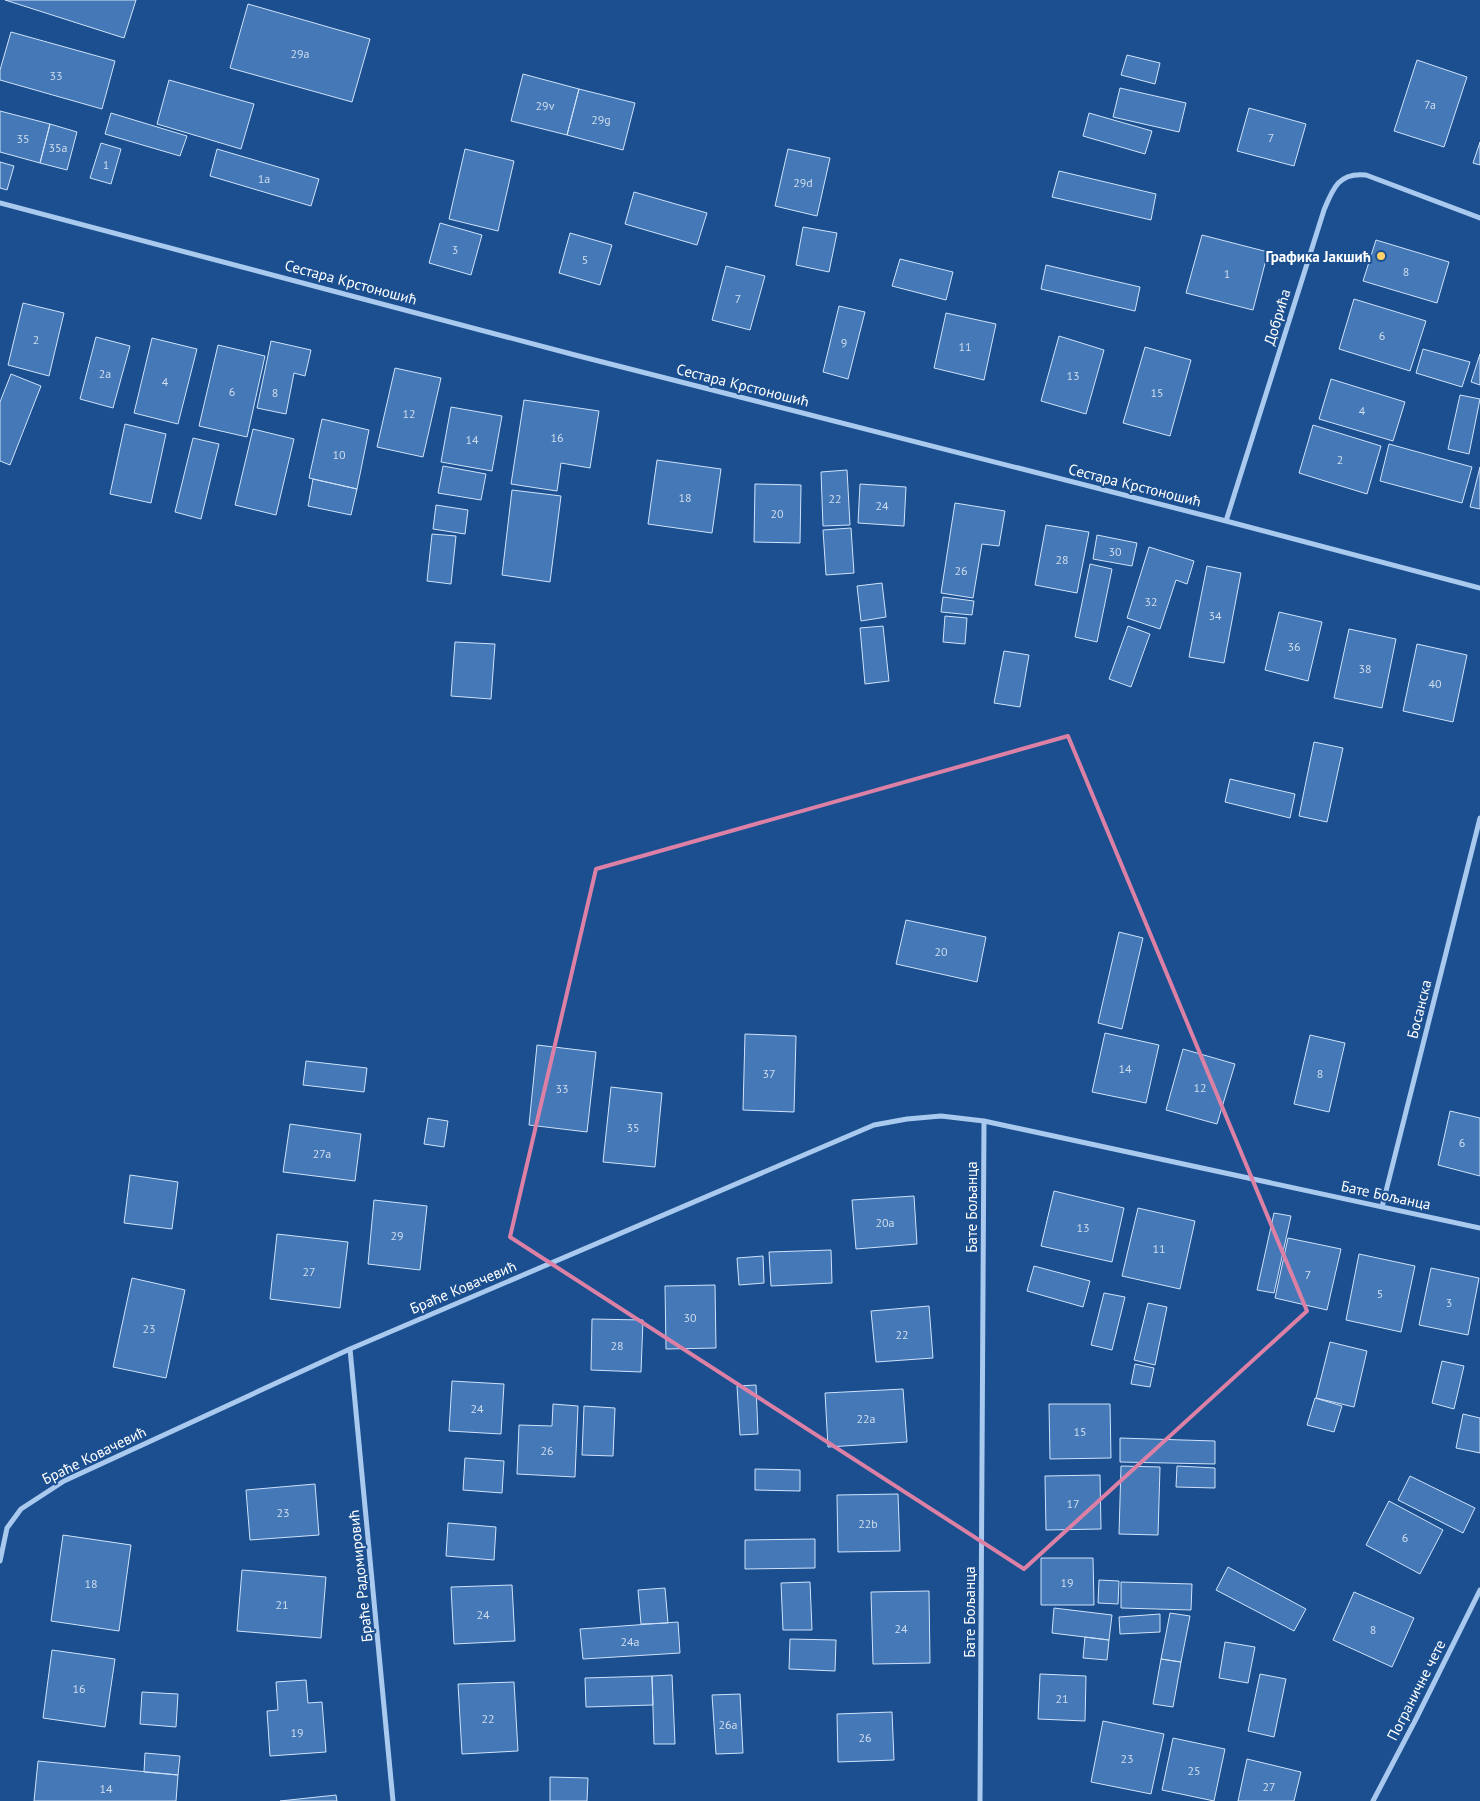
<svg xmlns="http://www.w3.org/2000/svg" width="1480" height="1801" viewBox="0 0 1480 1801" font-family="'PT Sans',sans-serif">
	<rect width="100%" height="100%" fill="#1b4f8f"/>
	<path fill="#4478b7" stroke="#cfe3fa" d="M5 0H136L124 38Z
		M248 4 370 39 352 102 230 68Z
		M11 32 115 61 102 109 0 80V70Z
		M1127 55 1160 63 1155 84 1121 75Z
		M1417 60 1467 77 1444 147 1394 131Z
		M523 74 579 89 567 135 511 121Z
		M169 80 254 104 241 149 157 124Z
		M1120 88 1186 103 1179 132 1113 117Z
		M579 89 635 103 623 150 567 135Z
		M1249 108 1306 124 1294 166 1237 151Z
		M0 111 50 124 40 163 0 152Z
		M111 113 187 136 180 156 105 134Z
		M1089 113 1152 131 1145 154 1083 136Z
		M50 124 77 132 67 170 40 163Z
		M1480 142V165L1473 163Z
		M101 143 121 149 111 184 90 178Z
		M217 149 319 179 311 206 210 176Z
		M465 149 514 161 498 231 449 219Z
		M788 149 830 158 817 216 775 206Z
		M0 162 14 166 7 190 0 188Z
		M1059 171 1156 194 1151 220 1052 197Z
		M634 192 707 213 697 245 625 224Z
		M440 223 482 235 471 275 429 263Z
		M803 227 837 233 829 272 796 265Z
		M570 233 612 245 600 285 559 273Z
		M1202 235 1268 252 1253 310 1186 293Z
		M1376 240 1449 262 1437 303 1363 281Z
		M900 259 953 272 946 300 892 286Z
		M1046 265 1140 287 1135 311 1041 289Z
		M726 266 765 276 750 330 712 320Z
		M1354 299 1426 321 1410 371 1339 349Z
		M23 303 64 313 49 376 8 365Z
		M839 306 865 312 848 379 823 372Z
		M946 313 996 324 984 380 934 368Z
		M1059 336 1104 350 1086 414 1041 401Z
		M96 337 130 346 113 408 80 399Z
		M152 338 197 349 178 424 134 413Z
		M271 341 311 350 305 376 294 373 286 414 257 408Z
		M218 345 265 356 247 437 199 426Z
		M1145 347 1191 360 1170 436 1123 423Z
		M1423 349 1470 362 1462 387 1416 373Z
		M1480 354V385L1471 382Z
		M395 368 441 378 423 457 377 447Z
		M11 374 41 386 10 465 0 461V402Z
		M1331 379 1405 402 1393 441 1319 419Z
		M1460 395 1480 399 1469 454 1448 449Z
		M524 400 599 411 590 468 561 463 557 491 511 484Z
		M451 407 502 416 492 471 441 462Z
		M322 419 369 430 357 489 309 478Z
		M125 424 166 434 151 503 110 494Z
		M1313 425 1381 446 1367 494 1299 473Z
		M253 429 294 439 276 515 235 505Z
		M193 438 219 444 201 519 175 512Z
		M1389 444 1472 467 1462 503 1380 481Z
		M657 460 721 469 712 533 648 524Z
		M443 466 486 474 481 500 438 493Z
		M1480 467V509L1470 507Z
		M847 470 850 525 823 526 821 472Z
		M313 479 357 489 351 515 308 506Z
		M755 484 801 485 800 543 754 542Z
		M860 484 906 487 904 526 858 523Z
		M512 490 561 496 550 582 502 575Z
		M955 503 1005 511 999 546 982 544 973 598 941 593Z
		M436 505 468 510 465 534 433 529Z
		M1046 525 1089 532 1077 593 1035 585Z
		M851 528 854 573 826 575 823 530Z
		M432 534 456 536 451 584 427 581Z
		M1097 535 1137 543 1132 566 1093 559Z
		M1149 547 1194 561 1187 584 1176 580 1160 629 1127 618Z
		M1090 564 1112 569 1097 642 1075 637Z
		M1207 566 1241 573 1224 663 1189 657Z
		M882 583 886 617 861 621 857 586Z
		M943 597 974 601 972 615 941 612Z
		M1279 612 1322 622 1308 681 1265 670Z
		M945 616 967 618 965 644 943 642Z
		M883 626 889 681 865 684 860 628Z
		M1128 626 1150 634 1131 687 1109 679Z
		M1349 629 1396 639 1382 708 1334 698Z
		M455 642 495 644 491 699 451 696Z
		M1417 644 1467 655 1453 722 1403 711Z
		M1004 651 1029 655 1020 707 994 703Z
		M1314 742 1343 748 1327 822 1299 816Z
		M1230 779 1295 794 1290 818 1225 802Z
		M906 920 986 937 977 982 896 964Z
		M1119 932 1143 938 1122 1029 1098 1023Z
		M1105 1033 1159 1045 1146 1103 1092 1092Z
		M745 1034 796 1036 794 1112 743 1110Z
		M1310 1035 1345 1043 1329 1112 1294 1104Z
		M537 1045 596 1052 587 1132 529 1125Z
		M1183 1049 1235 1064 1217 1124 1166 1110Z
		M306 1061 367 1068 364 1092 303 1085Z
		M611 1087 662 1093 655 1167 603 1162Z
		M1450 1111 1480 1118V1176L1438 1165Z
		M428 1118 448 1121 444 1147 424 1144Z
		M290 1124 361 1134 355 1181 283 1172Z
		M130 1175 178 1182 172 1229 124 1223Z
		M1054 1191 1124 1208 1112 1262 1041 1246Z
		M914 1196 917 1244 856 1249 852 1200Z
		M374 1200 427 1206 420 1270 368 1264Z
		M1138 1208 1195 1221 1180 1289 1122 1276Z
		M1274 1213 1291 1216 1274 1293 1257 1290Z
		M277 1234 348 1242 340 1308 270 1299Z
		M1288 1238 1341 1249 1327 1310 1275 1298Z
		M831 1250 832 1283 771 1286 769 1252Z
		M1359 1254 1415 1266 1401 1332 1346 1320Z
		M763 1256 764 1283 739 1285 737 1258Z
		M1034 1266 1090 1281 1083 1307 1027 1291Z
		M1431 1268 1479 1278 1468 1335 1419 1325Z
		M132 1278 185 1290 166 1378 113 1367Z
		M715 1285 716 1348 666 1349 665 1286Z
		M1104 1293 1125 1297 1112 1350 1091 1345Z
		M1148 1303 1167 1307 1155 1365 1134 1360Z
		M929 1306 933 1358 876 1362 871 1311Z
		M592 1319 643 1320 641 1372 591 1370Z
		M1330 1342 1367 1351 1354 1407 1316 1398Z
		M1442 1361 1464 1366 1454 1409 1432 1403Z
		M1135 1364 1154 1368 1150 1387 1131 1384Z
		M452 1381 504 1384 501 1434 449 1431Z
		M756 1385 758 1434 740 1435 737 1386Z
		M903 1389 907 1442 828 1447 825 1393Z
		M1315 1398 1342 1406 1334 1432 1307 1425Z
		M553 1404 578 1406 575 1477 517 1474 519 1425 552 1426Z
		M1049 1404H1110L1111 1458 1050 1459Z
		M584 1406 615 1408 613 1456 582 1455Z
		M1463 1414 1480 1418V1453L1456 1448Z
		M1120 1438 1215 1441V1464L1120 1462Z
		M465 1458 504 1461 502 1493 463 1490Z
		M1121 1466 1160 1467 1158 1535 1119 1534Z
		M1177 1466 1215 1468V1488L1176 1487Z
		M755 1469 800 1470V1491L755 1490Z
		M1100 1475 1101 1529 1046 1530 1045 1476Z
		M1410 1476 1475 1508 1463 1533 1398 1500Z
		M315 1484 319 1535 250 1540 246 1490Z
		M898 1494 900 1551 838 1552 837 1495Z
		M1389 1501 1443 1530 1420 1574 1366 1545Z
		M448 1523 496 1527 494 1560 446 1556Z
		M63 1535 131 1545 119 1631 51 1621Z
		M815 1539V1568L745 1569V1540Z
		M1041 1558H1093L1094 1605H1041Z
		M1228 1567 1306 1609 1294 1631 1216 1590Z
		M242 1570 326 1577 321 1638 237 1631Z
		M1099 1580 1119 1581 1118 1604 1098 1603Z
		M810 1582 812 1630H783L781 1583Z
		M1121 1582 1192 1584 1191 1610 1121 1608Z
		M512 1585 515 1641 454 1644 451 1587Z
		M665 1588 668 1623 641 1624 638 1590Z
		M929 1591 930 1663 873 1664 871 1592Z
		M1354 1592 1414 1618 1392 1667 1333 1640Z
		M1054 1608 1112 1615 1109 1640 1052 1633Z
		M1170 1613 1190 1616 1181 1662 1161 1659Z
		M1160 1614V1632L1120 1634 1119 1617Z
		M678 1622 680 1653 583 1659 580 1629Z
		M1085 1637 1109 1640 1107 1660 1083 1658Z
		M790 1639 836 1640 835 1671 789 1669Z
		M1225 1642 1255 1647 1248 1683 1219 1678Z
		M52 1650 115 1659 105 1727 43 1718Z
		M1161 1659 1181 1662 1173 1707 1153 1704Z
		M1040 1674 1086 1676 1085 1721 1038 1719Z
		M1260 1674 1286 1679 1274 1737 1248 1731Z
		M672 1675 675 1744H654L652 1676Z
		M652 1676 653 1705 586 1707 585 1678Z
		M306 1680 308 1703 322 1702 326 1752 270 1756 267 1711 278 1710 276 1682Z
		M514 1682 518 1751 462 1754 458 1684Z
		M142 1692 178 1694 176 1727 140 1724Z
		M740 1694 743 1753 716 1754 712 1695Z
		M892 1712 894 1760 838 1762 837 1714Z
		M1103 1721 1164 1734 1151 1794 1091 1782Z
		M1173 1738 1225 1749 1214 1801 1162 1790Z
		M145 1753 180 1756 178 1775 144 1772Z
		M1247 1759 1301 1772 1294 1801H1238Z
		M38 1761 178 1775 176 1801H34Z
		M550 1777 588 1778 587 1801H550Z
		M336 1795 337 1801H280Z"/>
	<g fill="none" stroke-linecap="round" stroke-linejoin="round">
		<path stroke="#a9c9ee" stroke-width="5" d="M0 203 575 355 1226 521 1480 588
			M1226 521 1324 210C1333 188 1339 172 1366 175L1480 218
			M1382 1207 1480 818
			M350 1349 393 1801
			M0 1561 7 1528 21 1509 64 1481 350 1349 874 1125 907 1119 941 1116 984 1121 1480 1228
			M980 1801 984 1121
			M1373 1801 1417 1717 1480 1590"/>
	</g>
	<path fill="none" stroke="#dd80a5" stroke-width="4" stroke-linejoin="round" d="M1068 736 1307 1311 1024 1569 510 1237 596 869Z"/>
	<circle fill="#ffd166" stroke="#1b4f8f" stroke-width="2" cx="1381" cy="256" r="5"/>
	<g text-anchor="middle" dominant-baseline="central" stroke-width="4" stroke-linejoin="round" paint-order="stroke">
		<g font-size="12" fill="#d0dded">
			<text x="300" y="53">29a</text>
			<text x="56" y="75">33</text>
			<text x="1430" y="104">7a</text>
			<text x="545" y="105">29v</text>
			<text x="601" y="119">29g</text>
			<text x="1271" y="137">7</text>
			<text x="23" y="138">35</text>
			<text x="58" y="147">35a</text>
			<text x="106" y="164">1</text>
			<text x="264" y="178">1a</text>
			<text x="803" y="182">29d</text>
			<text x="455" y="249">3</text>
			<text x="585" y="259">5</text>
			<text x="1406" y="271">8</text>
			<text x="1227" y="273">1</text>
			<text x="738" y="298">7</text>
			<text x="1382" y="335">6</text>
			<text x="36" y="339">2</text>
			<text x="844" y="342">9</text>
			<text x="965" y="346">11</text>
			<text x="105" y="373">2a</text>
			<text x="1073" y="375">13</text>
			<text x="165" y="381">4</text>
			<text x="232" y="391">6</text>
			<text x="275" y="392">8</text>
			<text x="1157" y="392">15</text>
			<text x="1362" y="410">4</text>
			<text x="409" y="413">12</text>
			<text x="557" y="437">16</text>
			<text x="472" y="439">14</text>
			<text x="339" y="454">10</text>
			<text x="1340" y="459">2</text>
			<text x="685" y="497">18</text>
			<text x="835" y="498">22</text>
			<text x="882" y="505">24</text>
			<text x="777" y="513">20</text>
			<text x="1115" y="551">30</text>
			<text x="1062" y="559">28</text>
			<text x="961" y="570">26</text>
			<text x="1151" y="601">32</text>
			<text x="1215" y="615">34</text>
			<text x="1294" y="646">36</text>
			<text x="1365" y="668">38</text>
			<text x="1435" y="683">40</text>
			<text x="941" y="951">20</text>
			<text x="1125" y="1068">14</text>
			<text x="769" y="1073">37</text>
			<text x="1320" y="1073">8</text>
			<text x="1200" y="1087">12</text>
			<text x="562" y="1088">33</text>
			<text x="633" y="1127">35</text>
			<text x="1462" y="1142">6</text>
			<text x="322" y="1153">27a</text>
			<text x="885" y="1222">20a</text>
			<text x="1083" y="1227">13</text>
			<text x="397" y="1235">29</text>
			<text x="1159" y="1248">11</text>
			<text x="309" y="1271">27</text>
			<text x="1308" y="1274">7</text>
			<text x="1380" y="1293">5</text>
			<text x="1449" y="1302">3</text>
			<text x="690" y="1317">30</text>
			<text x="149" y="1328">23</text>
			<text x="902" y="1334">22</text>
			<text x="617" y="1345">28</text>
			<text x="477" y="1408">24</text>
			<text x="866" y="1418">22a</text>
			<text x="1080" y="1431">15</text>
			<text x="547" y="1450">26</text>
			<text x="1073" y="1503">17</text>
			<text x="283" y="1512">23</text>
			<text x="868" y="1523">22b</text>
			<text x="1405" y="1537">6</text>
			<text x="1067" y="1582">19</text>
			<text x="91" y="1583">18</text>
			<text x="282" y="1604">21</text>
			<text x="483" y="1614">24</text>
			<text x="901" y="1628">24</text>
			<text x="1373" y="1629">8</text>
			<text x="630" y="1641">24a</text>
			<text x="79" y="1688">16</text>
			<text x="1062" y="1698">21</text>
			<text x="488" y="1718">22</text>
			<text x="728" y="1724">26a</text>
			<text x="297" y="1732">19</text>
			<text x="865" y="1737">26</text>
			<text x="1127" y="1758">23</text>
			<text x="1194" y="1770">25</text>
			<text x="1269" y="1786">27</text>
			<text x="106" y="1788">14</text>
		</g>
		<g font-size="15" font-weight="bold" fill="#fff" stroke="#1b4f8f" text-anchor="end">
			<text x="1371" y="256">Графика Јакшић</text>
		</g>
		<g font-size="15" fill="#fff" stroke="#1b4f8f">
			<text transform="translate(351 282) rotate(15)">Сестара Крстоношић</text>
			<text transform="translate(1277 317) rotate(-73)">Добрића</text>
			<text transform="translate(743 385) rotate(14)">Сестара Крстоношић</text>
			<text transform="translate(1135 485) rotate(14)">Сестара Крстоношић</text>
			<text transform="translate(1419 1009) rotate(-76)">Босанска</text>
			<text transform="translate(1386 1195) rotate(12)">Бате Бољанца</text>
			<text transform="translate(971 1207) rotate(-90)">Бате Бољанца</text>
			<text transform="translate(463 1287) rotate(-23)">Браће Ковачевић</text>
			<text transform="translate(94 1455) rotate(-26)">Браће Ковачевић</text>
			<text transform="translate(360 1576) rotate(-96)">Браће Радомировић</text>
			<text transform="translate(969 1612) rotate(-90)">Бате Бољанца</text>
			<text transform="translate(1416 1690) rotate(-63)">Пограничне чете</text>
		</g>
	</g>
</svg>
